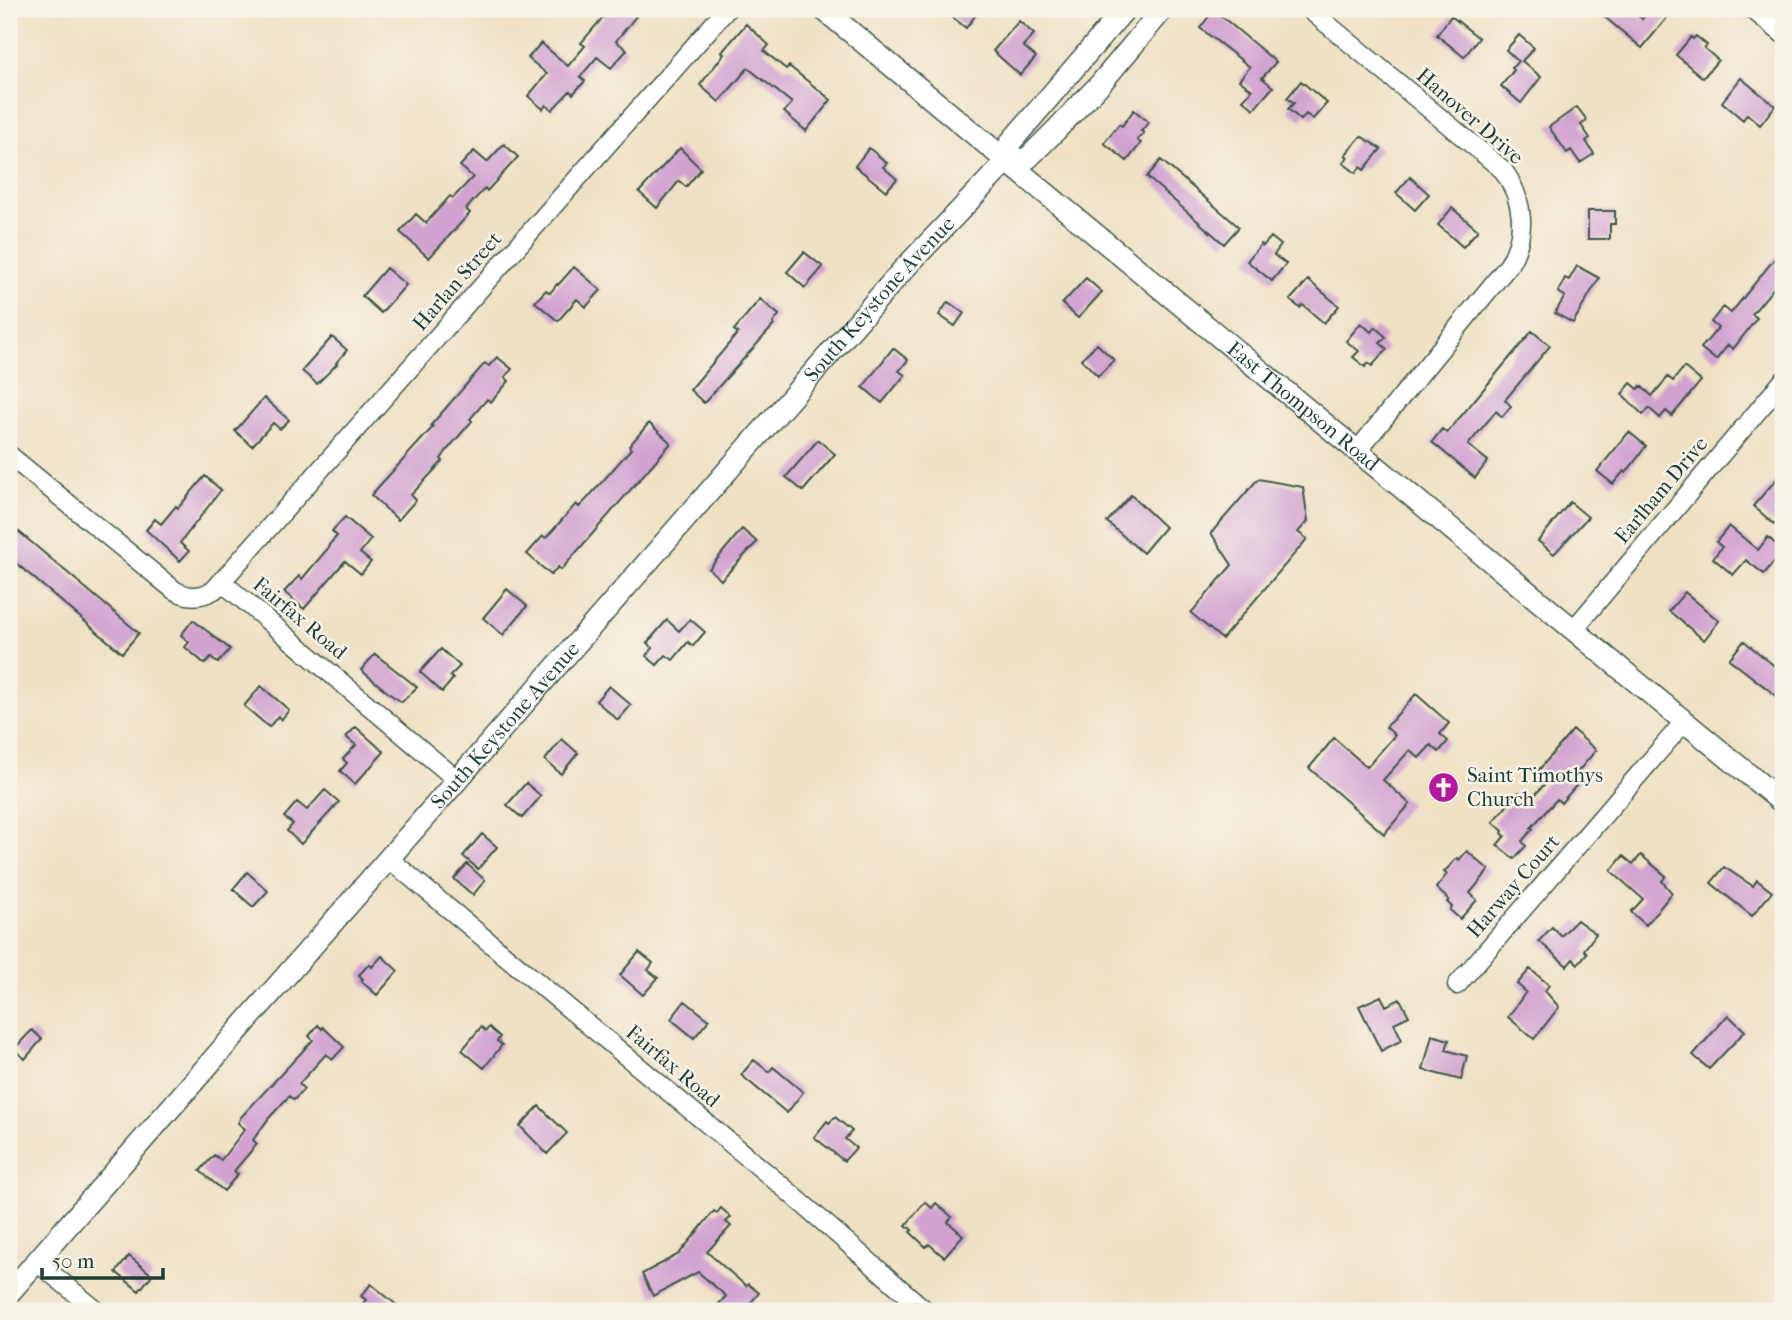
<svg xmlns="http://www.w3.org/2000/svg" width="1792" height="1320" viewBox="0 0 1792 1320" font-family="'IM FELL French Canon',serif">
	<rect width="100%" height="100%" fill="#f7f3e8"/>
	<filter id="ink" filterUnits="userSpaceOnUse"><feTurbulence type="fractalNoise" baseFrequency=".0143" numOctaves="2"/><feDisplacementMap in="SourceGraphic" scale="14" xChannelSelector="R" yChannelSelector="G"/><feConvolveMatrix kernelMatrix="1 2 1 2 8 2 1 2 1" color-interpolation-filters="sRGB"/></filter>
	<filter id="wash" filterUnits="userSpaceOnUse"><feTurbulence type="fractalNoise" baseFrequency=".00686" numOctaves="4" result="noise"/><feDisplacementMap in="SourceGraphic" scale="28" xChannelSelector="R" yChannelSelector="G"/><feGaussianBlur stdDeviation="1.57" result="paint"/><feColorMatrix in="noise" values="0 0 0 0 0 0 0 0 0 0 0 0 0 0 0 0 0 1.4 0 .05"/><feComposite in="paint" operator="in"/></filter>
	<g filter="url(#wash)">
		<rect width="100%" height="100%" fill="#efe1c3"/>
		<g id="blocks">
			<path fill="#d2a3d1" d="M595 9H628L636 16 616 41 627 50 611 68 597 57 580 77 585 81 573 94 570 91 552 110 546 105 543 109 528 96 547 74 528 58 541 43 568 66 585 46 581 43 604 16Z
				M942 9H980L966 28Z
				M1595 9H1631L1642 19 1651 9H1656L1667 18 1642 48Z
				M1214 10 1276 62 1262 78 1273 87 1254 109 1243 100 1252 90 1239 80 1250 67 1200 28Z
				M1451 16 1479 38 1464 57 1437 35Z
				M1019 21 1034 34 1023 46 1036 57 1020 75 993 51Z
				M746 24 769 45 764 51 786 69 789 66 831 100 806 131 784 112 792 103 748 68 719 102 700 85 724 54 722 52Z
				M1519 35 1534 48 1522 61 1541 77 1521 103 1501 86 1514 70 1512 68 1518 61 1506 50Z
				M1696 36 1707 45 1704 48 1718 60 1703 78 1676 55 1691 37 1693 39Z
				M1741 78 1775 106 1760 125 1747 114 1743 120 1722 102Z
				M1301 81 1327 103 1313 119 1306 114 1301 120 1288 109 1294 103 1287 98Z
				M1577 107 1587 120 1581 125 1590 138 1586 141 1594 154 1580 163 1571 150 1567 153 1549 127Z
				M1134 110 1149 122 1141 131 1144 133 1137 140 1141 143 1127 161 1104 143 1119 124 1122 126Z
				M1361 136 1381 149 1364 170 1360 167 1356 173 1343 163 1348 157 1345 155Z
				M504 144 518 157 487 191 485 188 466 209 470 213 429 258 400 232 416 214 426 223 450 196 453 198 473 177 460 166 474 151 487 162Z
				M680 148 701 169 686 187 679 181 657 208 639 192Z
				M869 148 887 163 883 167 897 179 886 191 855 166Z
				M1161 160 1239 227 1224 244 1147 177Z
				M1410 177 1429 194 1415 210 1396 193Z
				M1452 208 1478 230 1463 247 1438 225Z
				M1588 211H1615V224H1610V239H1588Z
				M1271 237 1281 245 1274 255 1286 264 1272 281 1247 261 1261 244 1263 246Z
				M1783 248V277L1752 314 1757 318 1733 349 1728 345 1716 360 1701 348 1718 328 1711 322 1723 307 1731 313Z
				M804 252 823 267 805 288 787 272Z
				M1577 266 1599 278 1573 323 1555 313 1565 296 1558 292 1565 278 1569 280Z
				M574 267 601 290 586 307 577 299 558 321 535 302 546 290 550 293 557 284 558 285Z
				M386 268 406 285 381 313 362 296Z
				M1086 278 1102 292 1078 318 1062 304Z
				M1308 280 1339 306 1324 323 1303 305 1300 308 1290 300Z
				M760 299 779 315 773 323 774 325 704 403 690 390 738 333 734 330Z
				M948 302 964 313 955 326 939 315Z
				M1361 323 1371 332 1375 327 1386 337 1380 343 1387 349 1372 366 1368 363 1365 367 1353 357 1359 351 1346 341Z
				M1532 331 1550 346 1505 400 1511 406 1502 417 1496 411 1468 445 1488 461 1475 478 1432 442 1442 429 1447 433Z
				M332 337 347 350 336 363 337 364 317 384 302 371Z
				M1097 344 1114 360 1098 376 1081 359Z
				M893 348 908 360 899 371 905 375 882 403 863 387Z
				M497 357 512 369 505 377 509 381 491 402 487 399 470 419 472 421 447 450 441 459 443 461 411 495 416 500 398 520 371 495 433 427 431 425 485 363 489 366Z
				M1684 367 1701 381 1672 416 1666 411 1660 418 1649 408 1643 415 1622 394 1631 383 1638 389 1641 386 1652 396 1668 377 1673 381Z
				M264 398 289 420 280 429 273 423 252 446 235 431Z
				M649 423 671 443 561 570 558 567 551 575 527 554 543 536 546 538 576 504 579 507 586 500 631 449 629 446Z
				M1629 432 1646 446 1626 473 1624 471 1613 484 1597 471Z
				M818 440 835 454 803 491 786 477Z
				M1783 472V514L1774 524 1753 506Z
				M205 476 221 490 180 543 189 551 180 561 146 530 155 519 161 524 176 506 178 508Z
				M1258 479 1303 487 1308 521 1298 532 1307 539 1222 639 1191 613 1232 565 1211 533Z
				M1131 495 1165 527 1143 553 1107 522Z
				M1570 502 1588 517 1554 554 1538 541Z
				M345 517 371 539 360 553 371 562 361 574 345 561 304 609 284 592 299 576 302 579 329 547 328 546 337 536 332 531Z
				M1729 526 1758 550 1768 537 1783 551 1764 574 1746 560 1733 575 1713 558 1722 547 1716 542Z
				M742 529 757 542 721 580 709 569Z
				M18 531 139 633 122 653 9 557V542Z
				M507 589 527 606 503 635 483 618Z
				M1685 592 1719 621 1704 640 1669 611Z
				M690 619 705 632 693 646 688 642 673 660 666 655 657 665 646 656 653 648 647 643 667 620 679 631Z
				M193 620 230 649 218 663 211 657 205 664 185 647 189 642 181 635Z
				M1744 641 1783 673V701L1729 659Z
				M441 649 460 666 450 676 453 679 442 692 420 672Z
				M375 654 417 687 402 702 391 695 361 670Z
				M261 686 289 710 281 720 278 716 269 727 244 706Z
				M609 686 631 705 618 720 596 701Z
				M1416 694 1449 723 1440 734 1448 741 1439 752 1431 745 1419 758 1410 750 1383 780 1410 804 1384 834 1309 768 1334 738 1367 767 1395 735 1386 727Z
				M356 727 384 752 355 784 340 771 347 763 343 759 356 745 346 737Z
				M1573 730 1596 750 1575 775 1581 780 1561 803 1557 799 1531 828 1533 829 1522 841 1526 846 1514 859 1497 845 1505 836 1502 833 1503 831 1493 822 1519 792 1529 802 1548 780 1538 771Z
				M562 739 578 753 561 774 545 760Z
				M526 783 541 796 522 818 507 805Z
				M325 790 339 802 301 844 287 831 293 824 284 817 297 802 307 810Z
				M482 834 497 847 478 869 463 856Z
				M1467 851 1489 870 1470 893 1477 900 1460 919 1450 910 1452 907 1447 902 1449 900 1436 888 1447 874 1444 872 1457 858 1459 860Z
				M1641 855 1666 876 1662 881 1672 893 1646 925 1631 912 1643 899 1611 871 1623 856 1633 864Z
				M467 864 485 880 473 895 454 879Z
				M1724 867 1753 886 1757 880 1772 892 1752 916 1711 883Z
				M247 872 268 891 253 907 233 889Z
				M1577 920 1596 934 1584 950 1587 953 1578 964 1573 959 1567 966 1539 941 1552 927 1561 936Z
				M639 952 653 963 648 970 658 978 643 995 620 975Z
				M382 956 398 971 377 995 361 981 363 979 359 975 369 964 372 967Z
				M1530 969 1549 985 1545 991 1559 1007 1534 1039 1508 1017 1526 992 1517 984Z
				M1381 996 1386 1006 1400 999 1409 1016 1394 1023 1402 1040 1381 1051 1359 1006Z
				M685 1001 709 1020 694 1038 671 1019Z
				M1728 1015 1745 1031 1709 1069 1693 1055Z
				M318 1025 322 1029 323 1027 344 1047 333 1059 326 1054 299 1084 304 1089 294 1100 289 1096 269 1118 253 1140 257 1144 234 1171 238 1174 224 1191 200 1171 214 1155 221 1160 245 1129 238 1123 241 1117 313 1040 309 1036Z
				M481 1027 486 1031 489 1027 500 1037 497 1041 502 1045 484 1068 462 1050Z
				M32 1030 42 1039 25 1059 14 1049Z
				M1432 1035 1449 1040 1446 1050 1467 1056 1461 1080 1423 1070Z
				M754 1060 769 1072 773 1067 803 1092 787 1113 741 1075Z
				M539 1106 567 1133 547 1154 520 1126Z
				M835 1117 852 1131 845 1139 856 1148 844 1161 814 1137 827 1121 829 1123Z
				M925 1202 932 1208 936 1203 952 1217 948 1222 963 1235 944 1257 929 1244 926 1247 910 1232 912 1230 906 1225Z
				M721 1208 731 1217 726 1222 731 1226 707 1252 746 1286 748 1284 759 1293 744 1311H724L717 1306 726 1296 698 1272 653 1296 642 1274 679 1254 714 1211 717 1213Z
				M129 1256 152 1275 139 1291 116 1272Z
				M371 1284 404 1311H357L366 1300 361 1296Z"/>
		</g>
	</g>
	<g filter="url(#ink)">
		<use href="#blocks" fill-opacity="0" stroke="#3e5649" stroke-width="2"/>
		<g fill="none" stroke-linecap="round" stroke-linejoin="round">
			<defs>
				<path id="minor" d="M1309 9 1503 170C1524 200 1528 234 1508 266L1358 450
					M1752 9 1783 34
					M9 455 174 590C188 598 200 598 214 590L727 9
					M222 582 456 779
					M1574 629 1783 381
					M388 858 782 1186 926 1311
					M1457 985 1685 721
					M36 1261 97 1311"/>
				<g id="major">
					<path id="s1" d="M823 9 1783 803"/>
					<path d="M1006 162 1028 158 1056 130 1101 83 1163 9"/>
					<path id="s2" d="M9 1293 902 271 1006 162 1010 143 1015 137 1125 9"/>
				</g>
			</defs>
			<use href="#minor" stroke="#3e5649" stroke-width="21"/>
			<use href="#major" stroke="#3e5649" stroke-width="24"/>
			<use href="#minor" stroke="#fff" stroke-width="18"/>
			<use href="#major" stroke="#fff" stroke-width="21"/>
		</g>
	</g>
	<defs>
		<symbol id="church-disc" viewBox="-11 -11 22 22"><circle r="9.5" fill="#b5179e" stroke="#f7f3e8"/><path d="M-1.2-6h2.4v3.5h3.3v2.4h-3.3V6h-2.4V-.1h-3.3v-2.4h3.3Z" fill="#fff"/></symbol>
	</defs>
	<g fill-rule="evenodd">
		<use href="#church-disc" x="1426" y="770" width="35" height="35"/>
	</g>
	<g text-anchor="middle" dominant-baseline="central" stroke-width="5" stroke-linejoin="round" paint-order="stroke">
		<g font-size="21" fill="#1f3d34" stroke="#f7f3e8">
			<text transform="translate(1470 116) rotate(41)">Hanover Drive</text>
			<text transform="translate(457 281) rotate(-49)">Harlan Street</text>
			<text stroke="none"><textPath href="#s2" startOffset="1321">South Keystone Avenue</textPath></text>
			<text stroke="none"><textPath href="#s1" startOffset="623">East Thompson Road</textPath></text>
			<text transform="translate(1661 490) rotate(-50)">Earlham Drive</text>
			<text transform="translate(300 618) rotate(40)">Fairfax Road</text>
			<text stroke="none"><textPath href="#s2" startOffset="754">South Keystone Avenue</textPath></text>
			<text transform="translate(1513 886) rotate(-49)">Harway Court</text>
			<text transform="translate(673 1066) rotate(40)">Fairfax Road</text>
		</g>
		<g font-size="21" fill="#1f3d34" stroke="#f7f3e8" text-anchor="start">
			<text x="1467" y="775">Saint Timothys<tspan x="1467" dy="24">Church</tspan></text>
		</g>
	</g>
	<rect width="1792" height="1320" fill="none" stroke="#f7f3e8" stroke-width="35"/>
	<path d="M42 1268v10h121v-10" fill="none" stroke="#1f3d34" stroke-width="3.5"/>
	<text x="52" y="1268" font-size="21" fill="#1f3d34" stroke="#f7f3e8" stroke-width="5" paint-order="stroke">50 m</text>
</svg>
